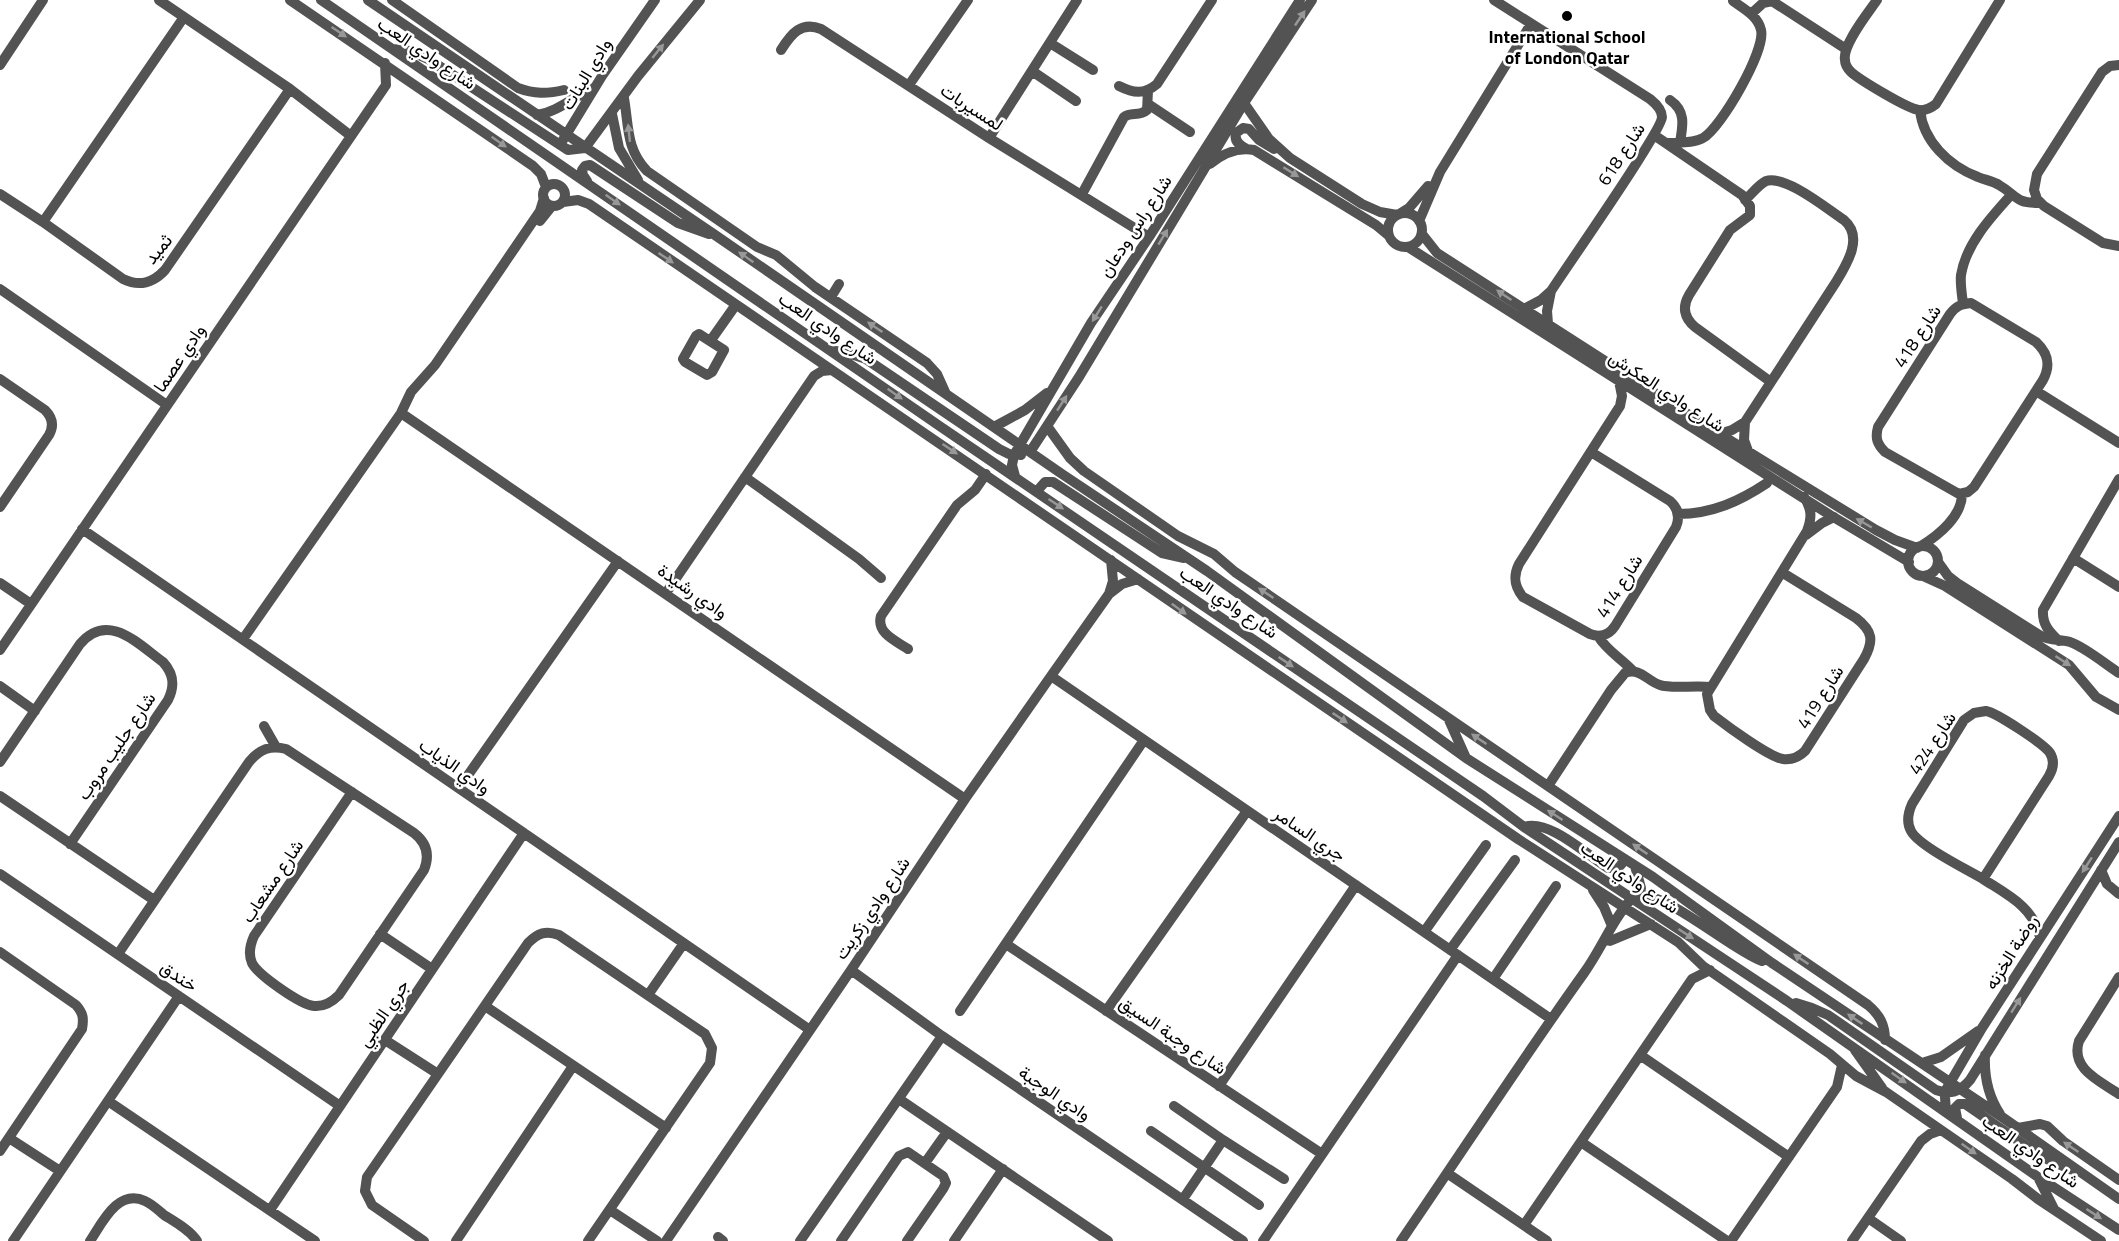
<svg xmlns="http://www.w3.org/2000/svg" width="2119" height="1241" viewBox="0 0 2119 1241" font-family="'Titillium Web',Vazirmatn,sans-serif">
	<rect width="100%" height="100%" fill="#fff"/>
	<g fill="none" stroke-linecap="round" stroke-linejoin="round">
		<path stroke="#535353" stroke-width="10" d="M159 0 290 89 351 136
			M290 0 533 166 541 174 546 187
			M321 0 941 427 1483 796 1524 827 1787 1001 2038 1177 2119 1230
			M368 0 715 235 1062 474 1207 571 1466 758 1653 877 1772 963 2002 1117 2119 1199
			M392 0 518 88C534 94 547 94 564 90
			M1494 0 1650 99C1655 103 1662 110 1662 117 1662 131 1565 269 1551 291L1541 300 1524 309
			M1877 0C1868 13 1842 45 1845 60 1845 64 1848 69 1851 72 1860 80 1908 109 1919 110 1926 111 1931 108 1936 104L2000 0
			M1751 14 1763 3 1772 1 1846 49
			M1050 43 1093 70
			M393 49 410 51 430 60 568 150 585 148
			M781 50C791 34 801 21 821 29L989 138 1149 237
			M0 65 43 0
			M2119 65 2110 66 2102 72 2037 174 2034 190 2037 199 2044 206 2103 243 2119 246
			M1032 71 1076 101
			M909 85 968 0
			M1119 86C1133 93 1144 95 1157 84L1212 0
			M624 98C629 127 626 149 647 171L757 247 776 255 815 287 927 363 937 374 946 394
			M1670 100C1686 111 1683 125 1680 142
			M1244 103 1269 139 1290 158 1362 204 1380 212 1397 215
			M1148 104 1190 132
			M1920 110C1923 141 1949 166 1978 177 1985 180 1993 181 1999 185 2018 196 2014 203 2040 203
			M612 114 619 148 638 180
			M537 115C558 112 574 96 594 88
			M1654 135 1742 195 1750 206V215L1730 230 1689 295C1682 307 1684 318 1695 327L1771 382
			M989 138 1077 0
			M563 140 602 76 655 0
			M1666 143C1678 142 1693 144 1703 138 1721 128 1766 50 1761 30 1758 16 1744 9 1733 1
			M585 148 638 76 700 0
			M1247 149C1240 146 1234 141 1236 133L1243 128 1249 129 1259 140 1274 149
			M1210 164C1222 154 1238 147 1254 150L1376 225 1388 235
			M587 181 583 175 582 170 585 166 590 165 678 223 709 234
			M543 195a11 11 0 1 1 22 0a11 11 0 1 1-22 0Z
			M0 194 43 222 123 279C140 287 153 283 165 270L290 89
			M1082 194 1124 117C1131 111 1139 117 1147 110L1148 91
			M1745 200C1752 194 1758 185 1766 181 1786 175 1827 209 1844 220 1864 237 1847 264 1836 282L1745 422 1744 440 1748 451
			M563 202 578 200 589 204 1518 839 1678 942 1703 966 1830 1054 1856 1076 1886 1092 2012 1179 2038 1199 2101 1241
			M1388 230a17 17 0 1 1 34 0a17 17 0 1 1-34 0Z
			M1401 213 1409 208 1428 186
			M540 221 552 206
			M1419 221 1440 172 1531 24
			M43 222 184 17
			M1422 234 1437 253 1697 420 1876 530 1895 540 1917 548
			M1408 247 1830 515 1909 562
			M0 289 167 405
			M831 297 839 284
			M1971 303 2036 342C2048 353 2051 365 2043 380L1974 487 1968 492 1959 494 1885 452C1877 444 1875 438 1878 427L1950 314C1956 306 1961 304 1971 303Z
			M1963 304C1962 294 1960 284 1961 275 1966 244 1991 217 2011 195
			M1548 324 1547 311 1551 291
			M699 334 724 350 712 372 707 375 685 362 683 359 696 336Z
			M711 340 735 306
			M835 351 845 352 866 359 999 449 1009 454 1021 455
			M0 379 45 410C53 418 54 426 49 435L0 507
			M2036 391 2119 443
			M401 413 965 799
			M1047 426 1070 458 1084 471 1178 536 1214 554 1235 572 1868 1005C1880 1015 1885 1025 1885 1040
			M994 427 1025 410 1047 393
			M1719 434 1732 430 1745 422
			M1030 452 1079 377 1244 103 1312 0
			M1591 452 1670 501C1678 508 1680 517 1676 527L1615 626C1609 635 1600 638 1590 634L1523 597C1514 586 1513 576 1519 564L1620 406 1622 396 1619 381
			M1015 476 1012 465 1014 455 1091 323 1149 237 1300 0
			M745 477 859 559 881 578
			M1037 491 1045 482H1053L1162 553 1184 558
			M1678 514C1712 514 1740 501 1767 483
			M82 529 810 1030
			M1806 535 1822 523 1834 517
			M1921 546C1939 535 1962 516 1962 494
			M1908 561a15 15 0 1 1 30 0a15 15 0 1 1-30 0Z
			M2073 558 2119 587
			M1938 562 1948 576 1957 583 2041 636C2051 641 2060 639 2070 642 2085 647 2105 664 2119 673
			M1783 573 1856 618C1873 631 1874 641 1864 659L1805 751C1799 757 1792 760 1783 759 1769 757 1727 726 1714 716L1710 710 1707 694 1807 531C1812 518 1812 509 1804 497
			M1923 576 1945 586 2069 665 2096 697 2119 710
			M0 583 31 604
			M666 593 814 376 822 371 832 370
			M1109 594 1113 581 1111 560
			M1598 636C1607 651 1621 658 1633 671
			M243 639 401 413 411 392 435 365 540 211 544 198
			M2059 641C2049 632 2042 624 2043 610L2119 479
			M908 649C896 641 876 633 881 616L957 505 975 490 986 474
			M0 650 386 85 385 63
			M1051 676 1551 1019
			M0 686 35 711
			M1986 711C1997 713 2044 744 2050 753 2055 761 2053 769 2049 776L1983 879C1966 869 1919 846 1911 831 1906 822 1908 813 1912 804L1964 720 1974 713Z
			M1449 720 1466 758
			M264 726 276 747
			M0 762 80 644C108 611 138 644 163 662 174 674 175 686 168 700L70 844
			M1548 786 1611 690 1625 673C1640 667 1647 681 1660 685 1671 689 1695 685 1710 687
			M459 788 618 561
			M0 796 154 900
			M1524 827C1548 818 1587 855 1608 868H1618L1625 860
			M1635 866 1641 888 1638 900
			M2101 870 2107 884 2119 894
			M0 874 340 1106
			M1983 879C2006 894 2034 907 2040 937
			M1593 890 1604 907 1612 926
			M1424 932 1486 845
			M380 934 432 969
			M1610 941 1651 924
			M1006 944 1322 1154
			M1450 950 1515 860
			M0 952 76 1005C83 1013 84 1018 82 1029L0 1151
			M118 954 249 762C260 749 270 745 286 749L414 833C427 843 430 855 424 870L339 995C332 1002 324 1007 314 1006 301 1005 258 975 252 963 248 954 250 945 254 936L352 792
			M851 970 942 1036 1243 1241
			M2119 977 2079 1041C2070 1069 2100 1081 2119 1094
			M1493 979 1556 886
			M648 995 684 943
			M1796 1003 1812 1008 1828 1015 1936 1090C1950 1095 1960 1092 1970 1080L2119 842
			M485 1006 666 1128
			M960 1011 1144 740
			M1106 1011 1247 811
			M385 1040 438 1074 367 1177 365 1191 372 1205 424 1241
			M1855 1050 1882 1088
			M1640 1055 1789 1157
			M1985 1055C1984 1077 1988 1096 2000 1114
			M1922 1063 1941 1057 1978 1031
			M438 1074 528 943C538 933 546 930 559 935L705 1034 712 1048 710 1063 588 1241
			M1219 1086 1356 885
			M899 1099 1108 1241
			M108 1101 315 1241
			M1174 1106 1223 1140 1284 1179
			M1946 1111 1945 1097 1947 1088 1982 1028 2119 816
			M1957 1118 1955 1108 1959 1104H1965L2042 1157 2072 1170
			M2018 1128 2040 1124 2047 1126 2063 1141 2119 1180
			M1151 1131 1259 1205
			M9 1138 60 1171
			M1581 1142 1727 1241
			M925 1163 947 1132
			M1447 1173 1547 1241
			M2038 1177 2054 1209
			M1183 1199 1223 1140
			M270 1210 524 833
			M610 1210 657 1241
			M1868 1218 1901 1241
			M1524 1225 1692 979 1710 970
			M718 1237 723 1241
			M13 1241 179 996
			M90 1241C102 1223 118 1188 145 1201 152 1204 158 1210 164 1215 175 1222 190 1230 197 1241
			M456 1241 573 1066
			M666 1241 851 970 965 799 1051 676 1109 594 1122 584 1138 579
			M800 1241 942 1036
			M841 1241 899 1156 908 1152 943 1176 946 1183 943 1189 907 1241
			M954 1241 1003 1169
			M1263 1241 1458 955
			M1401 1241C1462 1152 1521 1061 1584 973 1602 948 1613 918 1634 896 1660 886 1731 950 1762 961
			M1731 1241 1837 1087 1842 1065
			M1852 1241 1921 1141 1930 1134 1941 1130"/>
	</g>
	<defs><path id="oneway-solid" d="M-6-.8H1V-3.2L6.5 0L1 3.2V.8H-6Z" transform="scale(1.5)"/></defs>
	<g fill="#989898">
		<use href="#oneway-solid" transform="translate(1300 18) rotate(-56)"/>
		<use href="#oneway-solid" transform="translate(339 32) rotate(34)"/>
		<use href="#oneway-solid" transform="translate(658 51) rotate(-51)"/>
		<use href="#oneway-solid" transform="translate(629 133) rotate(-96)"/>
		<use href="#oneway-solid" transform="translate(499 142) rotate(35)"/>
		<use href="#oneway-solid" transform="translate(1291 172) rotate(32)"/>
		<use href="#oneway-solid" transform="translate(613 200) rotate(35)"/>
		<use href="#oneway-solid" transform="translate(1163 237) rotate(-59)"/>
		<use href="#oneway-solid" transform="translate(746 257) rotate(-145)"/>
		<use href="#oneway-solid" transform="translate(666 258) rotate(34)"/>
		<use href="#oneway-solid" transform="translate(1504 295) rotate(-146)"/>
		<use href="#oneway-solid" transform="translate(1097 314) rotate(122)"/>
		<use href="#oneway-solid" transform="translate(875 327) rotate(-146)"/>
		<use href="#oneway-solid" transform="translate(895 394) rotate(35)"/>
		<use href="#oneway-solid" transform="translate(1062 403) rotate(-57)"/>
		<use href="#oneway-solid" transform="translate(950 449) rotate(34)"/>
		<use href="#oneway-solid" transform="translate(1056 504) rotate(34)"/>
		<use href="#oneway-solid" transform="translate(1864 523) rotate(-150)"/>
		<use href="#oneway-solid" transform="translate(1266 593) rotate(-146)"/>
		<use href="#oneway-solid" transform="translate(1179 609) rotate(36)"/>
		<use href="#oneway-solid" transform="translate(2063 661) rotate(33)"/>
		<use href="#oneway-solid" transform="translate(1286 662) rotate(34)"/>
		<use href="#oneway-solid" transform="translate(1340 718) rotate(34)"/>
		<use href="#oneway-solid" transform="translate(1479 739) rotate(-146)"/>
		<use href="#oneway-solid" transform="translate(1555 815) rotate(-147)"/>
		<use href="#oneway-solid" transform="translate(1640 849) rotate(-146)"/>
		<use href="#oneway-solid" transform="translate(2087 865) rotate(123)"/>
		<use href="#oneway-solid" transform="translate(1686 934) rotate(33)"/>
		<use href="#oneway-solid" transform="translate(1801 959) rotate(-146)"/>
		<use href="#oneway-solid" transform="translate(2016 1005) rotate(-58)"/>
		<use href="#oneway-solid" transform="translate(1855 1019) rotate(-146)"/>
		<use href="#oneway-solid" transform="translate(1899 1078) rotate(35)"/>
		<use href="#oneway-solid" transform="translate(2071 1147) rotate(-146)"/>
		<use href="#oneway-solid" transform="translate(1969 1149) rotate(35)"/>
		<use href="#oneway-solid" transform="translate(2094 1214) rotate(33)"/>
	</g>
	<circle fill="#000" stroke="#fff" stroke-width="2" cx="1567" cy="16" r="6"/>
	<g text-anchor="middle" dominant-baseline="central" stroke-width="5" stroke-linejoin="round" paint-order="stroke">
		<g font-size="18" font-weight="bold" fill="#000" stroke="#fff">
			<text x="1567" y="36">International School<tspan x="1567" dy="21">of London Qatar</tspan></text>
		</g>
		<g font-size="18" fill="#000" stroke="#fff">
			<text transform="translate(427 53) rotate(34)">شارع وادي العب</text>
			<text transform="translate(586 74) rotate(-59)">وادي البنات</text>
			<text transform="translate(972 107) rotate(33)">لمسيربات</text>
			<text transform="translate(1621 154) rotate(-57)">شارع 618</text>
			<text transform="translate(1135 226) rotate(-57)">شارع راس ودعان</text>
			<text transform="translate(158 249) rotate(-51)">ثميد</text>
			<text transform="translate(828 328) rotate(34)">شارع وادي العب</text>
			<text transform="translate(1917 336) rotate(-57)">شارع 418</text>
			<text transform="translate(179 358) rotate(-56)">وادي عصما</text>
			<text transform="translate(1667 391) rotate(33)">شارع وادي العكرش</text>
			<text transform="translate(1619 586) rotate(-58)">شارع 414</text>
			<text transform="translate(693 591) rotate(35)">وادي رشيدة</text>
			<text transform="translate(1229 602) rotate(34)">شارع وادي العب</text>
			<text transform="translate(1820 697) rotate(-58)">شارع 419</text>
			<text transform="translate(1932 743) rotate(-57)">شارع 424</text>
			<text transform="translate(116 746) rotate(-56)">شارع جليب مروب</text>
			<text transform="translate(455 766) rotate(35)">وادي الذياب</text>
			<text transform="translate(1310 834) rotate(34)">جري السامر</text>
			<text transform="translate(1630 877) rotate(34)">شارع وادي العب</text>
			<text transform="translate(272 881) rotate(-56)">شارع مشعاب</text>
			<text transform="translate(872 908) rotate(-56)">شارع وادي زكريت</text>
			<text transform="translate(2011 952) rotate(-58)">روضة الخزنه</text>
			<text transform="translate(179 976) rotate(34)">خندق</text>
			<text transform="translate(383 1013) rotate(-56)">جري الظبي</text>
			<text transform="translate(1173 1035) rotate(34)">شارع وجبة السيق</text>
			<text transform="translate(1055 1093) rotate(34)">وادي الوجبة</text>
			<text transform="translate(2031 1151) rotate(35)">شارع وادي العب</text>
		</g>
	</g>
</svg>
